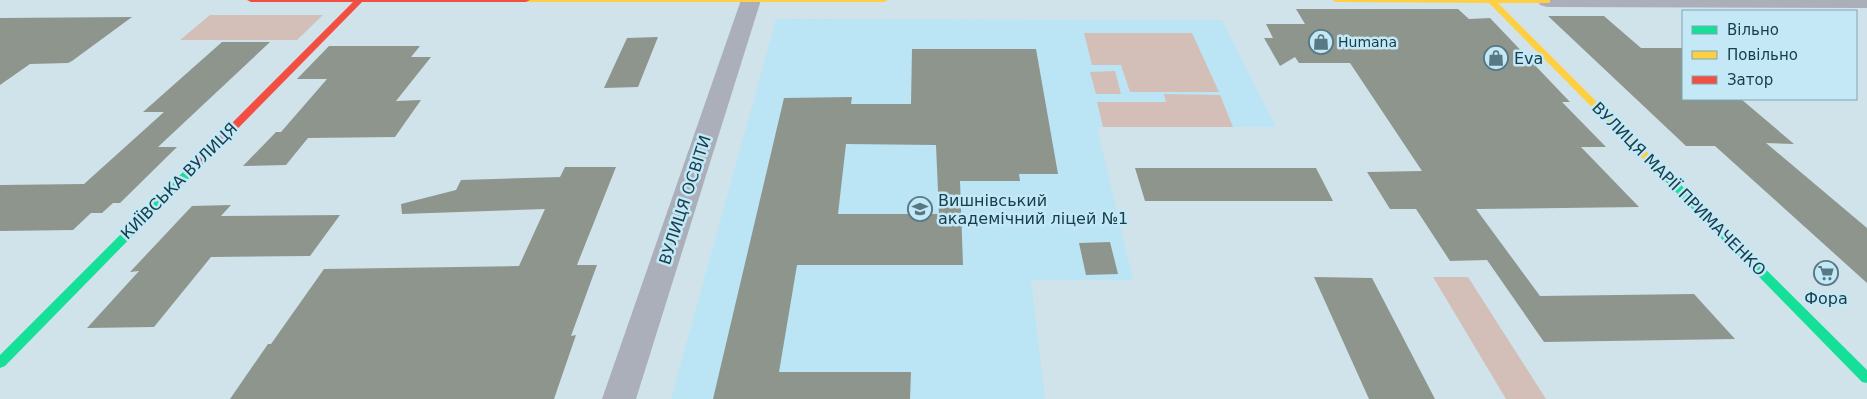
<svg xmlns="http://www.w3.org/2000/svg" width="1867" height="399" viewBox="0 0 1867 399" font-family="'DejaVu Sans',sans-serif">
	<rect width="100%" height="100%" fill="#d0e3eb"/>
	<path fill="#bbe4f4" d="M776 19 1222 20 1276 127H1097L1133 280H1031L1045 399H671Z"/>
	<path fill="#d3bfb7" d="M210 15H323L297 40H180Z
		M1084 33H1192L1219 92H1130L1121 65H1092Z
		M1115 71 1121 94H1096L1090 72Z
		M1164 94 1220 95 1233 127H1103L1097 102H1166Z
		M1433 277H1468L1546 399H1506Z"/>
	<path fill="#8e958d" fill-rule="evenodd" d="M1296 9H1458L1469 19 1490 18 1570 102H1562L1606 147H1581L1639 207 1476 209 1540 296 1694 294 1735 339 1544 342 1487 260 1450 261 1416 209H1390L1367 172 1422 171 1350 63H1299L1295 57 1280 66 1264 38H1273L1266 24H1305Z
		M1548 16H1604L1641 48H1683V99H1741L1794 144 1766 143 1867 228V283L1715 146H1686Z
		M132 17 72 61 68 63 30 64 0 85V18Z
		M658 37 638 87 604 88 627 38Z
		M222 42H270L158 147H177L120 203H113L102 213H91L73 230 0 231V185L84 184 164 112H143Z
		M329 46H420L411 57H431L396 101 421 100 395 137 308 138 286 165 243 166 276 132H281L327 79H297Z
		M912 49H1036L1058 174H1019L1020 181H960L963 265H797L779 372H911L910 399H713L784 98 852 97 851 104H911ZM846 144 936 145 939 214H838Z
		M565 167H616L577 265H597L571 336 576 335 554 399H230L268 344H271L324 269 519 266 545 209 402 214 401 204 456 190 461 180 560 177Z
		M1135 168H1316L1333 201H1145Z
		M231 205 221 216 340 215 310 256 211 257 154 327 87 328 139 271 130 272 192 206Z
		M1110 242 1118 274 1086 275 1079 243Z
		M1314 277 1372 278 1435 399H1369Z"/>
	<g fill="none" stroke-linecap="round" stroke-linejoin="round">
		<path fill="#abafba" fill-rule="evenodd" d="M741 0H761L636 399H602Z
			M1538 0H1867V8L1547 7 1540 5Z"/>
		<path fill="#16e098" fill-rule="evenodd" d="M195 163 199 164 200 166 199 168 5 366 0 368V355L191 164Z
			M1668 175 1672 176 1867 370V383L1862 382 1664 180 1663 178Z"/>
		<path fill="#ffcf43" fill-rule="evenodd" d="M522 0H888L884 2H526Z
			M1332 0H1550V3H1498L1673 178 1668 181 1664 180 1489 3 1336 2Z"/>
		<path fill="#f24e42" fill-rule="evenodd" d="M247 0H530L526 2H362L199 168H191L190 166 191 164 353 2H251Z"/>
	</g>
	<defs>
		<symbol id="shop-ring" viewBox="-11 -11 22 22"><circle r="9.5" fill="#c5e8f6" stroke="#577985" stroke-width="1.5"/><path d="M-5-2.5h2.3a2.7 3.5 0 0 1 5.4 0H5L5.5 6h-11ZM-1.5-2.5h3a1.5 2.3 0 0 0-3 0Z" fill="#577985"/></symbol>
		<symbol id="school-ring" viewBox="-11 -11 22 22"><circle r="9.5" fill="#c5e8f6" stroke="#577985" stroke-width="1.5"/><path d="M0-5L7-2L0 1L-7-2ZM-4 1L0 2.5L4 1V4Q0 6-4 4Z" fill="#577985"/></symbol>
		<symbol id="supermarket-ring" viewBox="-11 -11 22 22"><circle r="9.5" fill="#c5e8f6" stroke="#577985" stroke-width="1.5"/><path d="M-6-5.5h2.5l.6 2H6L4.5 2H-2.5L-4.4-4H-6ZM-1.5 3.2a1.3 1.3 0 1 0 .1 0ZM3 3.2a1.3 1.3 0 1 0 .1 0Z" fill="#577985"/></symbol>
	</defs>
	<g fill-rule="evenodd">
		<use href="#shop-ring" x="1307" y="28" width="28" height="28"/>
		<use href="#shop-ring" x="1482" y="44" width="28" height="28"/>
		<use href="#school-ring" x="906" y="195" width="28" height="28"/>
		<use href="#supermarket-ring" x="1812" y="259" width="28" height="28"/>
	</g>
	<g text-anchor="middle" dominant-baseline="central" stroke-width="5" stroke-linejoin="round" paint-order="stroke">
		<g font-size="14" fill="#16404e" stroke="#c5e8f6" text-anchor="start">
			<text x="1338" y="42">Humana</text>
		</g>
		<g font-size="16" fill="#16404e" stroke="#c5e8f6" text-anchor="start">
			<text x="1514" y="58">Eva</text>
			<text x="938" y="200">Вишнівський<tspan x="938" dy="18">академічний ліцей №1</tspan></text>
			<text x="1826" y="298" text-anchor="middle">Фора</text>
		</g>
		<g font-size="16" fill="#16404e" stroke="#c5e8f6">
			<text transform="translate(179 181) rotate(-45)">КИЇВСЬКА ВУЛИЦЯ</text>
			<text transform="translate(1679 189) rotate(45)">ВУЛИЦЯ МАРІЇ ПРИМАЧЕНКО</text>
			<text transform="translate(685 200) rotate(-72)">ВУЛИЦЯ ОСВІТИ</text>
		</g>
	</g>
	<rect x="1682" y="10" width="175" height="90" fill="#c5e8f6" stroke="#7fa5b3"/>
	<rect x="1692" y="26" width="25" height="8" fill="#16e098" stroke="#7fa5b3"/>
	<text x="1727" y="35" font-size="15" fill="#16404e">Вільно</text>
	<rect x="1692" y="51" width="25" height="8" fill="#ffcf43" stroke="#7fa5b3"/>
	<text x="1727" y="60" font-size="15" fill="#16404e">Повільно</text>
	<rect x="1692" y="76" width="25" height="8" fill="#f24e42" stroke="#7fa5b3"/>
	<text x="1727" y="85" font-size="15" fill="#16404e">Затор</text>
</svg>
